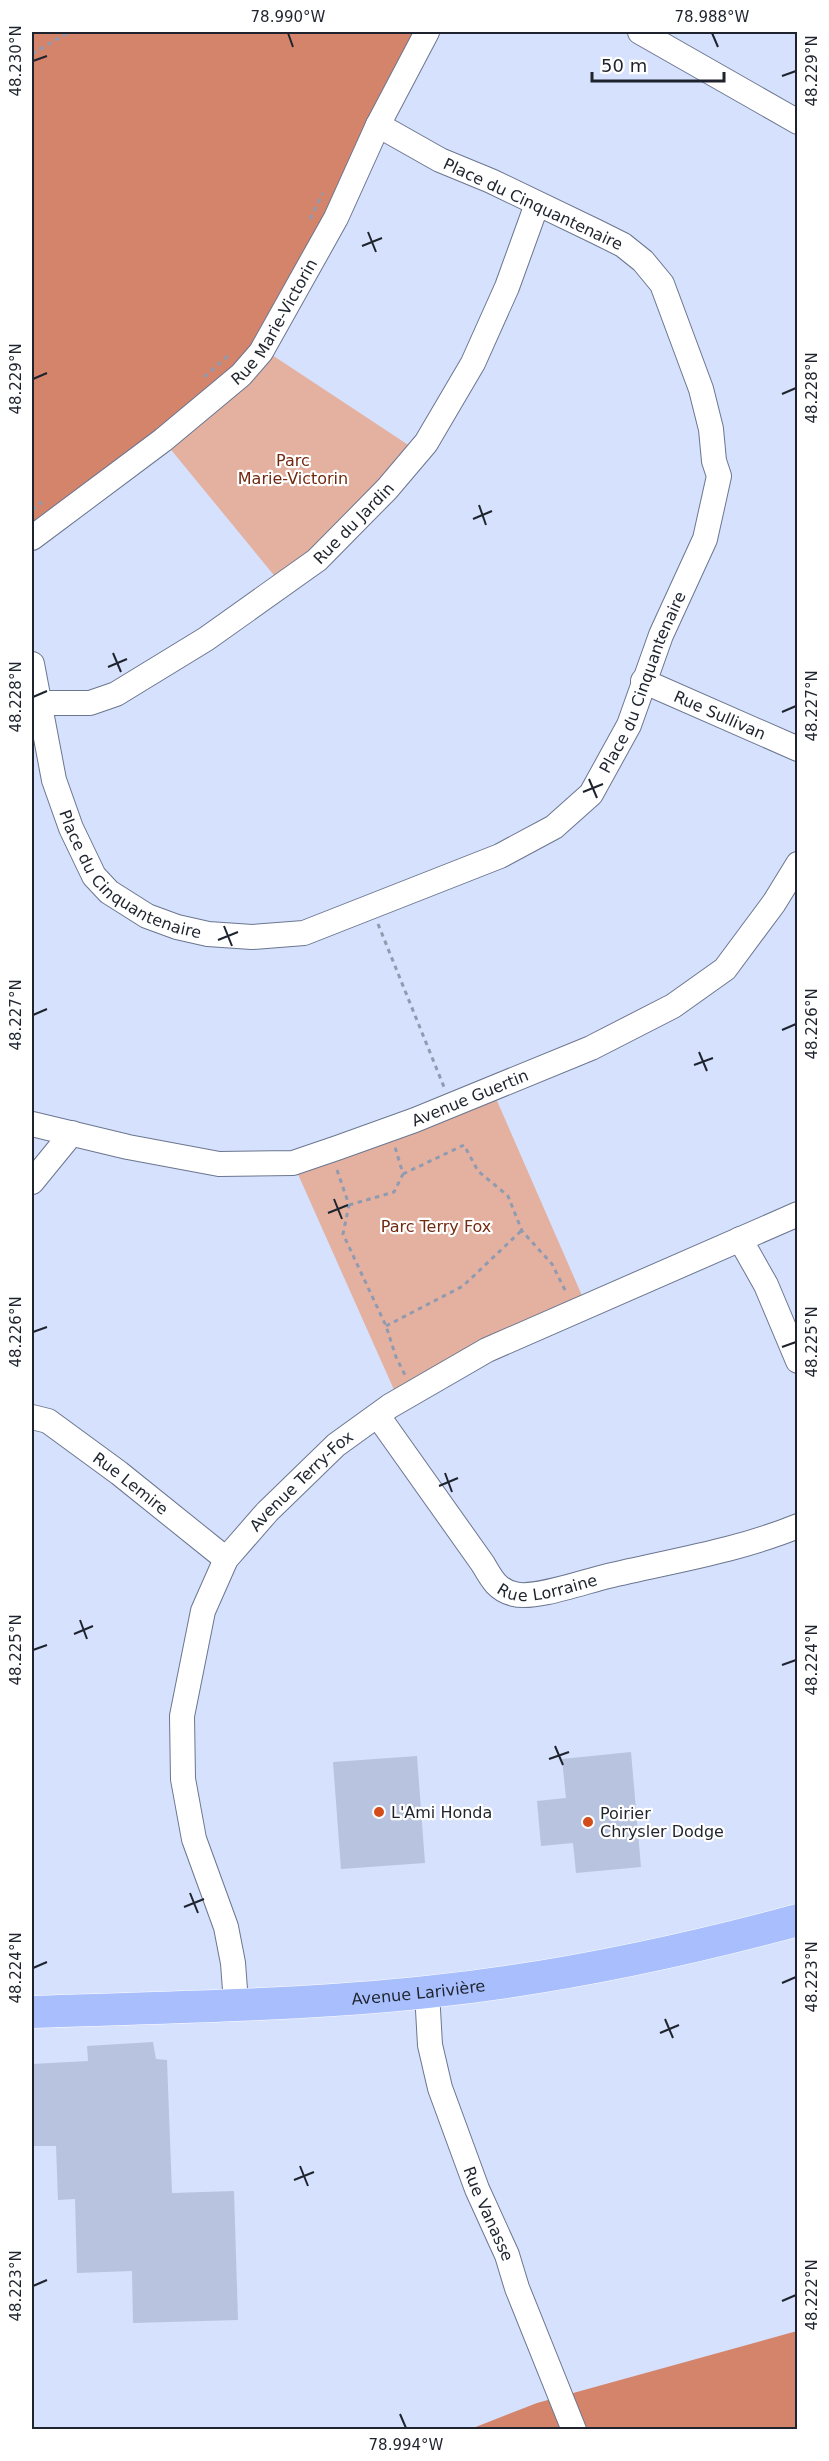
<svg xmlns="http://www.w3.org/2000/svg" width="829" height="2461" viewBox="0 0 829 2461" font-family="'DejaVu Sans',sans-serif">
	<rect width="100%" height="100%" fill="#d5e1fd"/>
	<path fill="#e4b1a1" d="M263 349 419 452 282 585 163 440Z
		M491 1087 587 1307 399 1401 293 1163Z"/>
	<path fill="#d4846a" d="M32 32H427L261 352 32 538Z
		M797 2331V2429L468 2430 537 2403Z"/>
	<path fill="#b8c4df" d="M631 1752 641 1867 576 1873 573 1843 541 1846 537 1801 566 1798 562 1759Z
		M417 1756 425 1863 341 1869 333 1762Z
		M153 2042 156 2059 167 2060 172 2193 234 2191 238 2320 133 2323 132 2271 77 2273 75 2199 58 2200 56 2146H33L32 2064 88 2061 87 2046Z"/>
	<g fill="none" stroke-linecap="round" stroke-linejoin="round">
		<defs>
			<g id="minor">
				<path d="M640 32 798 122"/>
				<path id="s1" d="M32 538 163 440 241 375 261 352 336 218 378 125 427 32"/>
				<path id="s2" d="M32 664 54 780 71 828 94 876 109 892 147 916 177 927 208 934 252 937 304 933 500 856 554 827 591 794 629 725 661 635 705 539 719 476 714 461 711 429 701 389 662 284 643 261 623 245 597 232 491 181 440 160 378 125"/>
				<path id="s3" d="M643 681 798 749"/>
				<path id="s4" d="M39 703H90L116 694 206 639 317 560 387 489 426 443 473 363 507 287 537 204"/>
				<path id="s5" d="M32 1124 128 1147 219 1164 293 1163 337 1148 415 1120 591 1048 673 1006 725 969 774 903 798 864"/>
				<path d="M32 1182 72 1133"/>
				<path d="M740 1239 766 1285 798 1361"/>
				<path id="s6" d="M378 1416 483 1564C491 1578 497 1590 514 1594 534 1600 586 1581 608 1576 671 1561 737 1551 798 1526"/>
				<path id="s7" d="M32 1417 48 1421 119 1473 226 1559"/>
				<path id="s8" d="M427 1992 430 2045 440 2088 477 2189 507 2255 517 2288 574 2430"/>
				<path id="s9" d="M236 2003 233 1963 226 1927 194 1839 183 1779 182 1716 203 1611 226 1559 267 1512 336 1445 390 1406 487 1350 798 1214"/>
			</g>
			<g id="major">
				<path id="s10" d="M32 2012C163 2007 296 2006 427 1992 552 1979 676 1953 798 1920"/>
			</g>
		</defs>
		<use href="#minor" stroke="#6b768f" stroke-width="26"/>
		<use href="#major" stroke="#fff" stroke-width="33"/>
		<path stroke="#919bb0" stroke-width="3" stroke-dasharray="4.5 4.5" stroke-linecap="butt" d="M32 54 69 32
			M310 219 323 193
			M204 377 230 354
			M32 510 42 502
			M378 924 444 1087
			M337 1170 349 1205 343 1234 386 1326 396 1357 405 1375
			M403 1174 464 1145 478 1171 508 1196 522 1231 552 1264 567 1294
			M349 1205 394 1192 403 1174 395 1147
			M386 1326 463 1286 521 1231"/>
		<use href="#minor" stroke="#fff" stroke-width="24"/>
		<use href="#major" stroke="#a8befd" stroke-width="32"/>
	</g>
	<path fill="none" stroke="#1e232d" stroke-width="2" d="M288 33 293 47M712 33 718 47M33 61 47 56M782 76 796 71M368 232 376 252M362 246 382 238M33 379 47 373M782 394 796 388M479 505 486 525M473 519 492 511M113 653 121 672M108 667 127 659M33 697 47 691M782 712 796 706M589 779 597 798M583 792 603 784M224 926 232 946M218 940 238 932M33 1015 47 1009M782 1030 796 1024M699 1052 707 1071M694 1065 713 1058M334 1199 342 1219M328 1213 348 1205M33 1332 47 1327M782 1347 796 1342M445 1473 452 1492M439 1486 458 1478M80 1620 87 1639M74 1634 93 1626M33 1650 47 1645M782 1665 796 1660M555 1746 563 1765M549 1759 569 1752M190 1893 198 1913M184 1907 204 1899M33 1968 47 1962M782 1983 796 1977M665 2019 673 2038M660 2033 679 2025M300 2166 308 2186M294 2180 314 2172M33 2286 47 2280M782 2301 796 2295M400 2414 406 2428"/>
	<g fill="#d34c19" stroke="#fff" stroke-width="2">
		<circle cx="379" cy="1812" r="6"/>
		<circle cx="588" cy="1822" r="6"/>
	</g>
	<g text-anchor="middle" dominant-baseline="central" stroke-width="4.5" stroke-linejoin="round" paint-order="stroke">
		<g font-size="16" fill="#1e232d" stroke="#fff">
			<text transform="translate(533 204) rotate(25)">Place du Cinquantenaire</text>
			<text stroke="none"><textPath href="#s1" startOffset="328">Rue Marie-Victorin</textPath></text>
			<text stroke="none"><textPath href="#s4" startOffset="372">Rue du Jardin</textPath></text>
			<text stroke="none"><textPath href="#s2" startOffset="894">Place du Cinquantenaire</textPath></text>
			<text stroke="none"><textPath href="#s3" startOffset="84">Rue Sullivan</textPath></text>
			<text stroke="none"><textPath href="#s2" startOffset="248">Place du Cinquantenaire</textPath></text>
			<text stroke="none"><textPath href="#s5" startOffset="454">Avenue Guertin</textPath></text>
			<text stroke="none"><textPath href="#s9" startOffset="567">Avenue Terry-Fox</textPath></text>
			<text stroke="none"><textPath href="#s7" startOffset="120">Rue Lemire</textPath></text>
			<text stroke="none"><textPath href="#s6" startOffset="260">Rue Lorraine</textPath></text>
			<text stroke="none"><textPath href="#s10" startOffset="387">Avenue Larivière</textPath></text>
			<text stroke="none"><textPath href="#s8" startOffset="232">Rue Vanasse</textPath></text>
		</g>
		<g font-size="16" fill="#722910" stroke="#fff">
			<text x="293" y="460">Parc<tspan x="293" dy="18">Marie-Victorin</tspan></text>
			<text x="436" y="1226">Parc Terry Fox</text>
		</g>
		<g font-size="16" fill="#1e232d" stroke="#fff" text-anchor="start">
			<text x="391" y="1812">L'Ami Honda</text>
			<text x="600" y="1813">Poirier<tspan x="600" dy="18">Chrysler Dodge</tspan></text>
		</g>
	</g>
	<rect width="829" height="2461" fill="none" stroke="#ffffff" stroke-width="66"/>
	<path d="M592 72v9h132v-9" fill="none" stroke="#1e232d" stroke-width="3"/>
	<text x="601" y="72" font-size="18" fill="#1e232d" stroke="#ffffff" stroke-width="4.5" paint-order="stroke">50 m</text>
	<rect x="33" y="33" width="763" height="2395" fill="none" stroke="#1e232d" stroke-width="2"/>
	<g font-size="15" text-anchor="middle" fill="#1e232d">
		<text x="288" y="22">78.990°W</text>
		<text x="712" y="22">78.988°W</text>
		<text transform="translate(16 61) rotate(-90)" y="5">48.230°N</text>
		<text transform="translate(812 71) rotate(-90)" y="5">48.229°N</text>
		<text transform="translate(16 379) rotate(-90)" y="5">48.229°N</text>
		<text transform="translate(812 388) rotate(-90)" y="5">48.228°N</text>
		<text transform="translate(16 697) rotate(-90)" y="5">48.228°N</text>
		<text transform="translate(812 706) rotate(-90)" y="5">48.227°N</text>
		<text transform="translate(16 1015) rotate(-90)" y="5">48.227°N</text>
		<text transform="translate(812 1024) rotate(-90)" y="5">48.226°N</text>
		<text transform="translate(16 1332) rotate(-90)" y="5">48.226°N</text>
		<text transform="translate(812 1342) rotate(-90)" y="5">48.225°N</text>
		<text transform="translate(16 1650) rotate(-90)" y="5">48.225°N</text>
		<text transform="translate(812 1660) rotate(-90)" y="5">48.224°N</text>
		<text transform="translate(16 1968) rotate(-90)" y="5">48.224°N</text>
		<text transform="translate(812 1977) rotate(-90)" y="5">48.223°N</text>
		<text transform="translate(16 2286) rotate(-90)" y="5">48.223°N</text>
		<text transform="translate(812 2295) rotate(-90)" y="5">48.222°N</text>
		<text x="406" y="2450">78.994°W</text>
	</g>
</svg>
